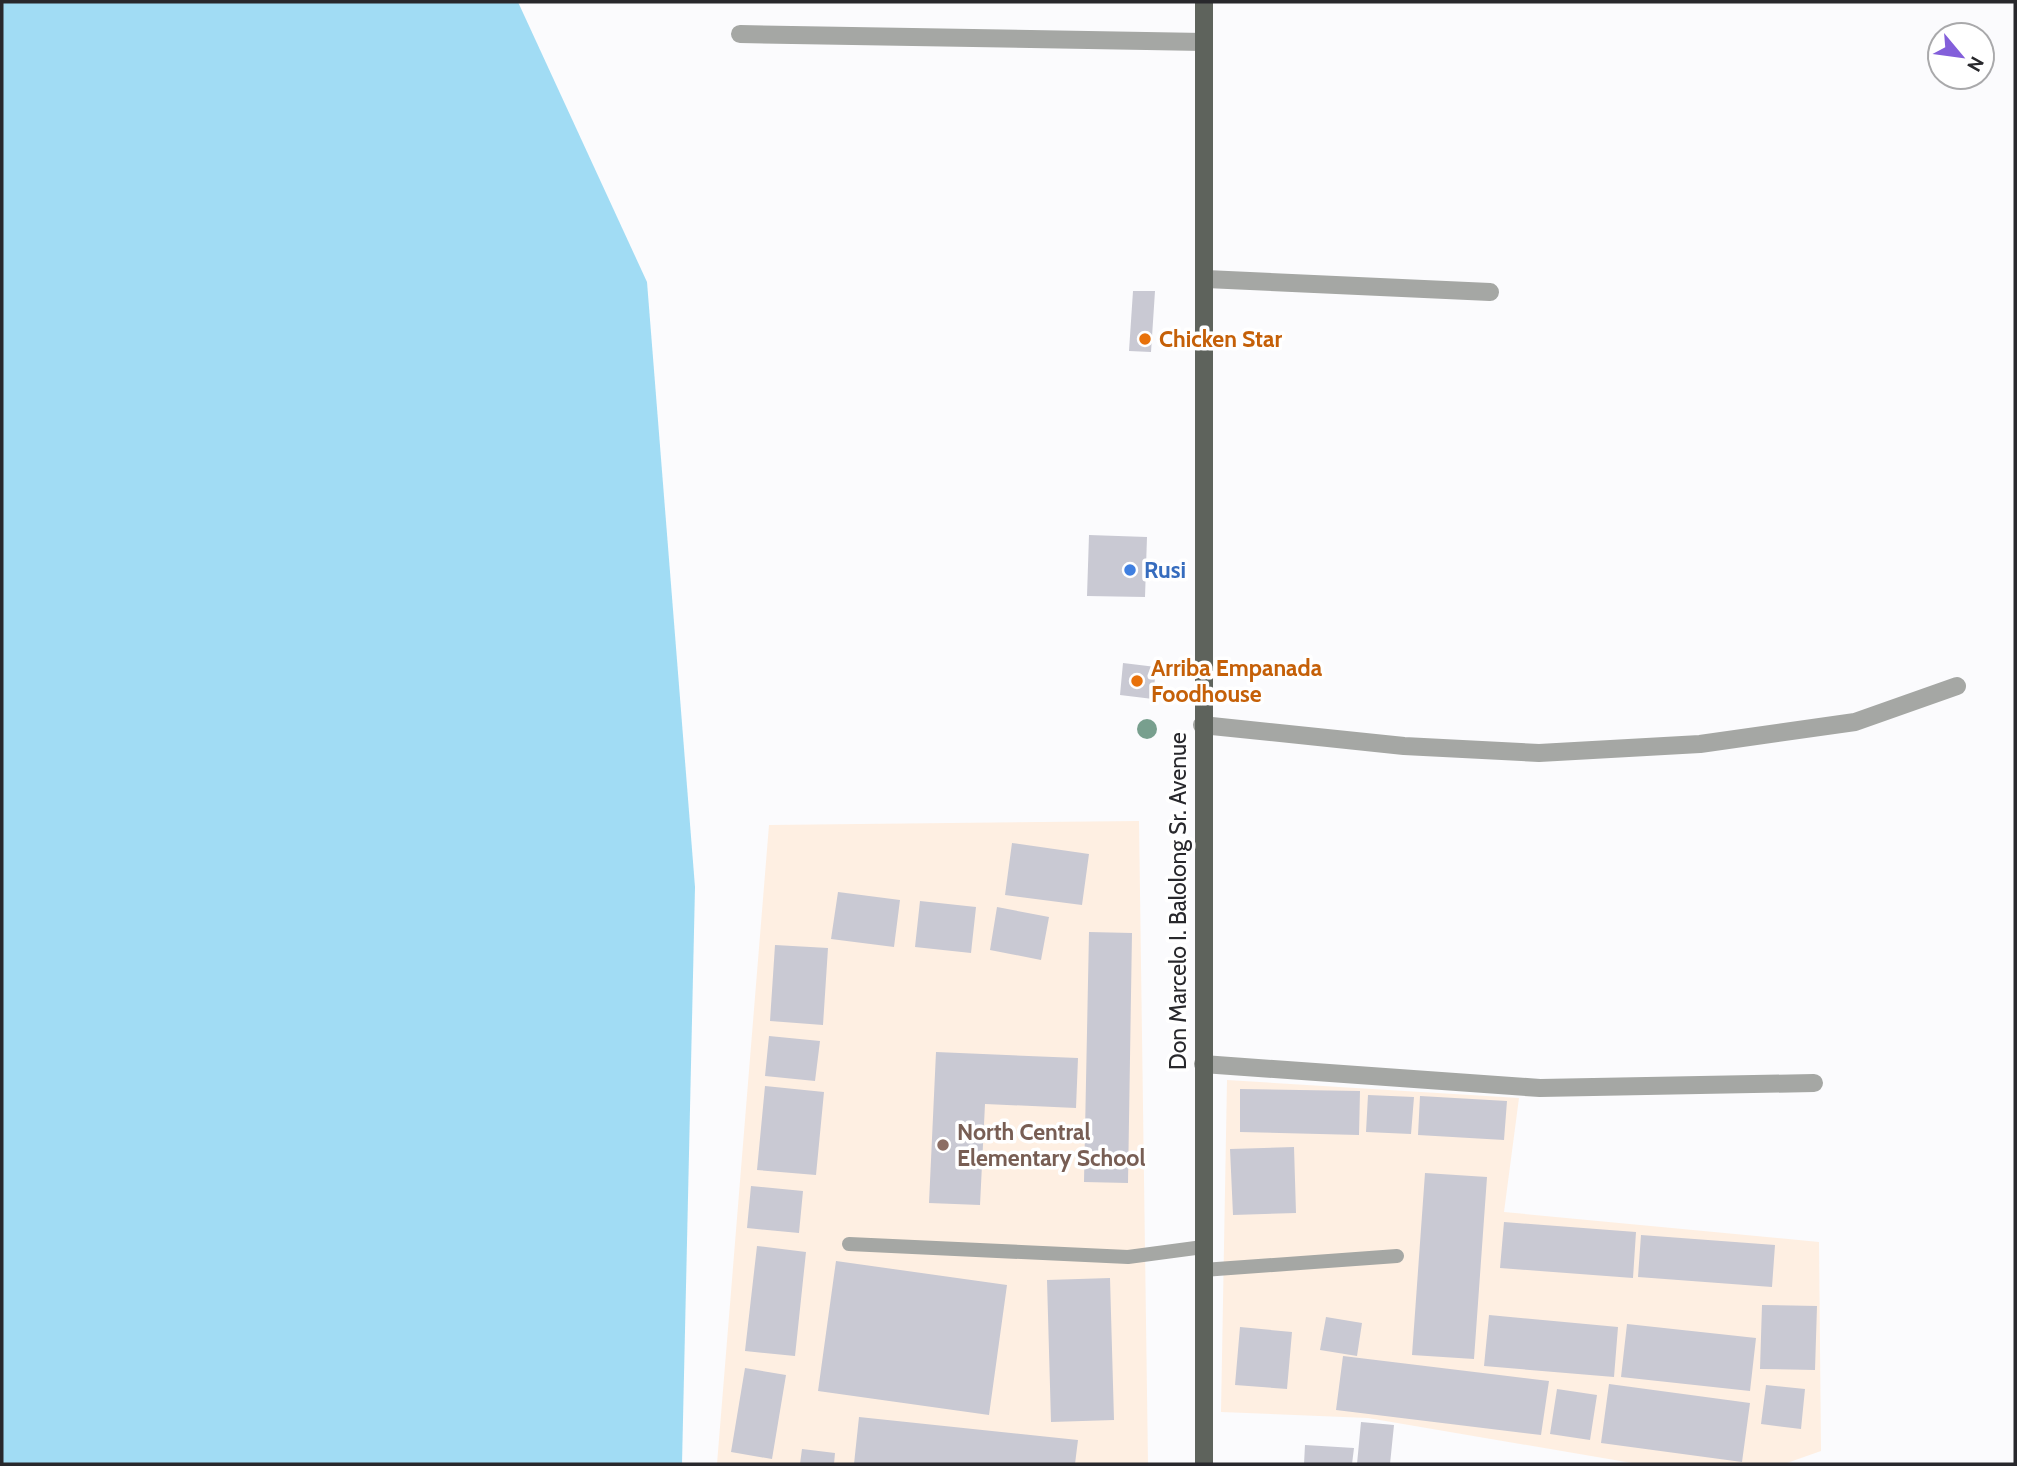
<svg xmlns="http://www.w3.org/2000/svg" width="2017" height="1466" viewBox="0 0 2017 1466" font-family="Cabin,sans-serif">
	<rect width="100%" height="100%" fill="#fbfbfd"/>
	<path fill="#feefe2" d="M1139 821 1148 1464H717L769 825Z
		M1227 1080 1519 1098 1504 1212 1819 1242 1821 1451 1784 1464 1632 1463 1368 1418 1221 1412Z"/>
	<path fill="#a1dcf4" d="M2 2H518L647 282 695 887 682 1464H2Z"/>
	<path fill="#c9c9d3" d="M1133 291H1155L1151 352 1129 351Z
		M1089 535 1147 537 1145 597 1087 596Z
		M1123 663 1156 667 1153 699 1120 695Z
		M1012 843 1089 854 1082 905 1005 895Z
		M838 892 900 900 894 947 831 939Z
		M920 901 976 907 971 953 915 947Z
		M997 907 1049 917 1041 960 990 950Z
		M1089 932 1132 933 1128 1183 1084 1182Z
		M775 945 828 948 823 1025 770 1021Z
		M769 1036 820 1041 815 1081 765 1076Z
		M936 1052 1078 1058 1076 1108 985 1104 980 1205 929 1203Z
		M765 1086 824 1092 816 1175 757 1170Z
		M1240 1089 1360 1091 1359 1135 1240 1132Z
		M1368 1095 1414 1097 1411 1134 1366 1132Z
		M1420 1096 1507 1101 1504 1140 1418 1135Z
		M1294 1147 1296 1213 1233 1215 1230 1149Z
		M1425 1173 1487 1177 1474 1359 1412 1355Z
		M751 1186 803 1191 799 1233 747 1228Z
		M1504 1222 1636 1232 1633 1278 1500 1268Z
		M1641 1235 1775 1245 1772 1287 1638 1277Z
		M757 1246 806 1252 795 1356 745 1351Z
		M836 1261 1007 1285 989 1415 818 1391Z
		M1110 1278 1114 1420 1051 1422 1047 1280Z
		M1762 1305 1817 1306 1815 1370 1760 1369Z
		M1489 1315 1618 1327 1614 1377 1484 1366Z
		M1326 1317 1362 1323 1357 1356 1320 1350Z
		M1627 1324 1756 1338 1750 1391 1621 1377Z
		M1240 1327 1292 1332 1287 1389 1235 1385Z
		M1343 1356 1549 1381 1541 1435 1336 1410Z
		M745 1368 786 1375 772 1459 731 1452Z
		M1609 1384 1750 1403 1742 1462 1601 1443Z
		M1766 1385 1805 1389 1801 1429 1761 1424Z
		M1557 1389 1597 1395 1590 1440 1550 1434Z
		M859 1417 1078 1440 1075 1464H854Z
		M1361 1422 1394 1425 1390 1464H1357Z
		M1305 1445 1354 1448 1352 1464H1304Z
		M802 1449 835 1453 834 1464H800Z"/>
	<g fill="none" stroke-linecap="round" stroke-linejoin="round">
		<path stroke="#a5a7a4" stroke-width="14" d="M849 1244 1128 1257 1203 1247
			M1203 1270 1397 1256"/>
		<path stroke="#a5a7a4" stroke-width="18" d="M740 34 1204 42
			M1206 279 1490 292
			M1202 725 1404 746 1539 753 1700 744 1855 722 1957 686
			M1203 1064 1540 1088 1814 1083"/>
		<path stroke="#5e635c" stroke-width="18" d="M1204 2C1206 489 1202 977 1204 1464"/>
	</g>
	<circle fill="#789f8e" cx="1147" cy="729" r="10"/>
	<g fill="#e8710a" stroke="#fff" stroke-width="2.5">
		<circle cx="1145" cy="339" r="7"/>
		<circle cx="1137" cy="681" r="7"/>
	</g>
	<circle fill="#3f7fe0" stroke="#fff" stroke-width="2.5" cx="1130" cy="570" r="7"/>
	<circle fill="#8d6e63" stroke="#fff" stroke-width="2.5" cx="943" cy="1145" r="7"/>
	<g text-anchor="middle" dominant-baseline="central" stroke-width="7" stroke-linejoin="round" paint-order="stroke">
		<g font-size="23" font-weight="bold" fill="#c56008" stroke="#fff" text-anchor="start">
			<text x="1159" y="339">Chicken Star</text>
			<text x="1151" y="668">Arriba Empanada<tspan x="1151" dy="26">Foodhouse</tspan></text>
		</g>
		<g font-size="23" font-weight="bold" fill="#366cbe" stroke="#fff" text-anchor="start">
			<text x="1144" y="570">Rusi</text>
		</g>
		<g font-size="23" fill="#28282c" stroke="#fff">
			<text transform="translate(1178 901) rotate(-90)">Don Marcelo I. Balolong Sr. Avenue</text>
		</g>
		<g font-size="23" font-weight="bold" fill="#785e54" stroke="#fff" text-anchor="start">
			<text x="957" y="1132">North Central<tspan x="957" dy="26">Elementary School</tspan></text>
		</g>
	</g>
	<rect width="2017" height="1466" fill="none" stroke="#28282c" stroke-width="7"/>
	<g transform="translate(1961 56) rotate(119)"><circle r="33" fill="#ffffff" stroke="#a9a9ab" stroke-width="2"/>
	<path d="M0-5L12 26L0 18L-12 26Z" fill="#835fda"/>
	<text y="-10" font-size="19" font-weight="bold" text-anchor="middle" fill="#28282c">N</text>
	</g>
</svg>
